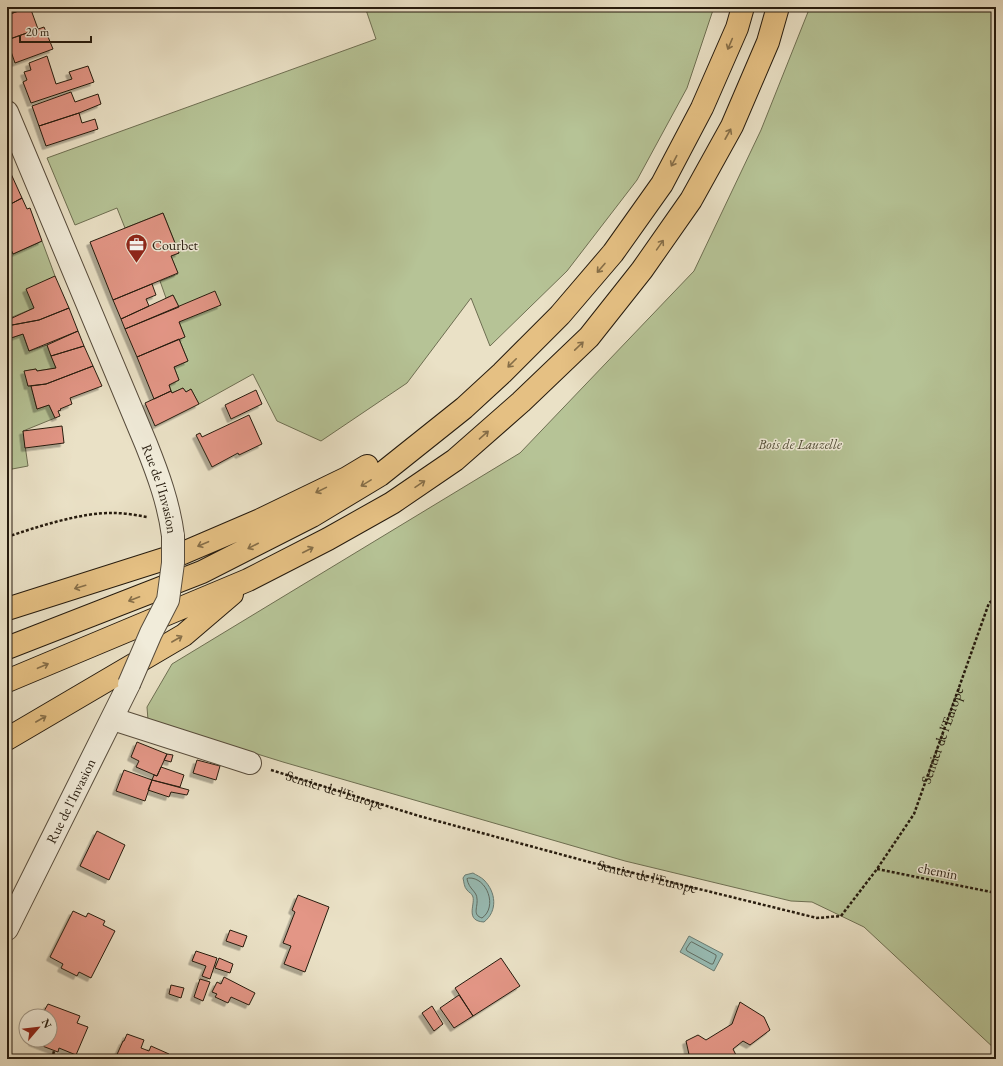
<svg xmlns="http://www.w3.org/2000/svg" width="1003" height="1066" viewBox="0 0 1003 1066" font-family="'EB Garamond',serif">
	<defs>
		<filter id="shadow"><feDropShadow dx="-3.5" dy="3.5" stdDeviation="0" flood-color="#0004"/></filter>
	</defs>
	<rect width="100%" height="100%" fill="#eae1c6"/>
	<filter id="stains"><feTurbulence type="fractalNoise" baseFrequency=".005" numOctaves="4"/><feColorMatrix values="0 0 0 0 .2 0 0 0 0 .09 0 0 0 0 .02 0 0 0 .5 -.17"/></filter>
	<radialGradient id="worn" r=".72"><stop offset=".6" stop-color="#630" stop-opacity="0"/><stop offset="1" stop-color="#630" stop-opacity=".3"/></radialGradient>
	<path fill="#b6c396" stroke="#6e6f52" d="M365 7H714L687 88 637 180 567 271 490 346 471 298 407 383 321 441 277 421 253 374 199 404 191 389 186 392 183 388 172 393 169 385 179 380 174 367 188 361 179 339 185 337 179 322V307L173 295 166 298 160 281 178 274 171 256 179 253 163 213 125 228 117 208 75 225 47 158 376 39Z
		M810 7H996V1050L864 927 812 902 791 901 625 861 283 762 148 720 147 707 172 664 520 453 694 271 761 130Z
		M7 240 13 254 42 241 55 276 34 308 10 318 12 325 7 326Z
		M23 334 29 351 47 345 56 368 37 371 36 369 25 371 28 386H31L37 409 49 405 55 418 23 431 28 466 7 470V336L8 339Z"/>
	<path fill="#98bdb6" stroke="#6a7c73" d="M473 873C476 875 481 877 484 880 496 892 498 911 484 922 465 921 475 905 473 897 472 893 469 893 467 890 464 887 464 882 463 878L465 875Z
		M689 936 723 954 714 971 680 952Z"/>
	<g fill="none" stroke-linecap="round" stroke-linejoin="round">
		<path stroke="#5f6c62" stroke-width="1" d="M469 878C487 877 498 907 482 918 472 915 478 907 477 899 477 891 469 890 467 879Z
			M692 942 716 955V957L713 964H711L687 951 686 949 690 943Z"/>
	</g>
	<path fill="#e39686" stroke="#261b0e" filter="url(#shadow)" d="M7 7H30L7 15Z
		M30 7 38 29 7 40V15Z
		M44 27 53 49 15 63 7 40Z
		M47 56 56 84 72 79 69 72 88 66 94 82 31 103 23 82 27 80 24 72 31 70 29 63Z
		M71 92 75 102 98 94 101 104 79 113 39 126 32 106Z
		M79 113 82 123 95 119 98 129 46 146 39 126Z
		M7 165 12 176 7 179Z
		M12 176 22 198 7 206V179Z
		M22 198 27 209 30 208 42 241 13 254 7 240V206Z
		M163 213 179 253 171 256 178 273 113 300 90 242Z
		M55 276 69 308 39 320 12 325 10 319 34 308 26 289Z
		M152 284 156 295 146 299 149 306 121 319 113 300Z
		M215 291 221 305 179 322 185 337 137 357 125 329Z
		M173 295 179 307 125 329 121 319Z
		M69 308 78 331 29 351 23 334 8 339 7 326 39 320Z
		M78 331 84 346 51 356 47 345Z
		M179 339 188 361 174 367 179 380 169 385 171 391 154 399 137 357Z
		M84 346 93 366 46 384 28 386 24 371 36 369 37 371 56 368 51 356Z
		M93 366 102 386 70 398 72 404 60 409 61 410 58 411 60 416 55 418 49 405 37 409 31 386 46 384Z
		M183 388 186 392 191 389 199 404 155 426 145 403 171 391 172 393Z
		M256 390 262 404 231 419 225 405Z
		M249 415 262 444 239 455 238 453 212 467 196 435 200 433 202 437Z
		M62 426 64 443 25 448 23 431Z
		M137 742 167 754 157 776 136 767 139 761 131 757Z
		M167 754 173 755 171 762 164 760Z
		M197 760 220 766 216 780 193 773Z
		M161 767 184 775 180 787 152 780 154 775 157 776Z
		M124 770 152 780 145 801 116 791Z
		M152 780 189 790 187 795 171 792 169 797 148 790Z
		M97 831 125 845 109 880 80 866Z
		M298 895 329 907 305 972 284 964 291 946 283 943 295 912 292 910Z
		M73 911 86 917 88 913 105 921 103 925 115 931 91 978 79 972 77 976 61 968 63 964 50 957Z
		M230 930 247 936 243 947 226 941Z
		M196 951 217 958 210 979 202 976 206 966 192 961Z
		M219 958 233 964 230 973 215 968Z
		M501 958 520 986 473 1016 455 988Z
		M224 977 255 993 249 1005 231 997 228 1003 215 997 217 994 212 992 217 982 221 984Z
		M200 979 210 982 203 1001 194 997Z
		M171 985 184 988 181 998 169 994Z
		M459 995 473 1016 454 1028 440 1008Z
		M740 1002 764 1017 770 1030 750 1045 743 1041 733 1049 738 1059H690L686 1041 698 1035 706 1040 732 1024Z
		M48 1004 80 1016 77 1023 88 1027 76 1055 59 1048 58 1052 32 1042 33 1040H50V1016H30L31 1014 37 1011 43 1013Z
		M432 1006 443 1024 434 1031 422 1013Z
		M127 1034 144 1040 141 1048 149 1051 151 1046 169 1054 167 1059H115L123 1041H124Z"/>
	<g fill="none" stroke-linecap="round" stroke-linejoin="round">
		<defs>
			<g id="street">
				<path id="s2" d="M7 112 146 444C158 474 169 504 173 536"/>
				<path d="M113 719 250 763"/>
				<path id="s3" d="M7 929 129 684"/>
			</g>
			<path id="highway" d="M7 609 183 553 260 520 347 478 367 466
				M7 648 202 572 312 516 380 475 464 408 502 373 560 315 613 253 662 184 702 108 737 28 743 7
				M7 681 248 580 328 539 392 503 455 460 521 402 589 337 642 270 691 200 732 126 768 42 778 7
				M7 739 184 635 232 594"/>
		</defs>
		<use href="#street" stroke="#574c3c" stroke-width="24"/>
		<use href="#highway" stroke="#261b0e" stroke-width="24"/>
		<g stroke="#261b0e" stroke-width="2.5" stroke-dasharray="3 2" stroke-linecap="butt">
			<path d="M7 537C36 527 83 512 113 513 124 513 136 515 147 517"/>
			<path id="s1" d="M271 770 419 816 589 862 817 918 841 916 877 869 914 814 989 603 996 598"/>
			<path d="M877 869 991 892H996"/>
			<path d="M52 1059 54 1051"/>
		</g>
		<use href="#street" stroke="#f1ecda" stroke-width="22"/>
		<use href="#highway" stroke="#e5c083" stroke-width="22"/>
		<defs>
			<path id="street-bridge" d="M129 684 151 633 168 600 173 563V536"/>
		</defs>
		<use href="#street-bridge" stroke="#574c3c" stroke-width="24" stroke-linecap="butt"/>
		<use href="#street-bridge" stroke="#f1ecda" stroke-width="22"/>
	</g>
	<defs><path id="oneway-shaft" d="M-6 0H5M1.5-3L5.5 0L1.5 3" fill="none" stroke-width="1.6" stroke-linecap="round" stroke-linejoin="round"/></defs>
	<g stroke="#866e48">
		<use href="#oneway-shaft" transform="translate(730 44) rotate(113)"/>
		<use href="#oneway-shaft" transform="translate(728 134) rotate(-61)"/>
		<use href="#oneway-shaft" transform="translate(674 161) rotate(118)"/>
		<use href="#oneway-shaft" transform="translate(660 245) rotate(-55)"/>
		<use href="#oneway-shaft" transform="translate(601 268) rotate(131)"/>
		<use href="#oneway-shaft" transform="translate(579 346) rotate(-44)"/>
		<use href="#oneway-shaft" transform="translate(512 363) rotate(135)"/>
		<use href="#oneway-shaft" transform="translate(484 435) rotate(-41)"/>
		<use href="#oneway-shaft" transform="translate(366 483) rotate(149)"/>
		<use href="#oneway-shaft" transform="translate(420 484) rotate(-34)"/>
		<use href="#oneway-shaft" transform="translate(321 490) rotate(154)"/>
		<use href="#oneway-shaft" transform="translate(203 544) rotate(157)"/>
		<use href="#oneway-shaft" transform="translate(253 546) rotate(153)"/>
		<use href="#oneway-shaft" transform="translate(308 550) rotate(-27)"/>
		<use href="#oneway-shaft" transform="translate(80 587) rotate(163)"/>
		<use href="#oneway-shaft" transform="translate(134 599) rotate(159)"/>
		<use href="#oneway-shaft" transform="translate(177 639) rotate(-30)"/>
		<use href="#oneway-shaft" transform="translate(43 666) rotate(-23)"/>
		<use href="#oneway-shaft" transform="translate(41 719) rotate(-30)"/>
	</g>
	<defs>
		<symbol id="office-pin" viewBox="-11 -11 22 30"><path d="M0 17L-7.5 6A9.5 9.5 0 1 1 7.5 6Z" fill="#8f2418" stroke="#f1ecda"/><path d="M-6-3h4V-5.5h4V-3h4V5H-6ZM-1-4.5V-3h2v-1.5ZM-6 0V1H6V0Z" fill="#fff"/></symbol>
	</defs>
	<g fill-rule="evenodd">
		<use href="#office-pin" x="124" y="232" width="25" height="34"/>
	</g>
	<g text-anchor="middle" dominant-baseline="central" stroke-width="3" stroke-linejoin="round" paint-order="stroke">
		<g font-size="14" fill="#261b0e" stroke="#f1ecda" text-anchor="start">
			<text x="152" y="245">Courbet</text>
		</g>
		<g font-size="14" font-style="italic" fill="#514d37" stroke="#f1ecda">
			<text x="800" y="444">Bois de Lauzelle</text>
		</g>
		<g font-size="14" fill="#261b0e" stroke="#f1ecda">
			<text stroke="none"><textPath href="#s2" startOffset="407">Rue de l'Invasion</textPath></text>
			<text stroke="none"><textPath href="#s1" startOffset="799">Sentier de l'Europe</textPath></text>
			<text stroke="none"><textPath href="#s1" startOffset="67">Sentier de l'Europe</textPath></text>
			<text stroke="none"><textPath href="#s3" startOffset="143">Rue de l'Invasion</textPath></text>
			<text transform="translate(938 871) rotate(11)">chemin</text>
			<text stroke="none"><textPath href="#s1" startOffset="391">Sentier de l'Europe</textPath></text>
		</g>
	</g>
	<rect width="1003" height="1066" fill="none" stroke="#eae1c6" stroke-width="24"/>
	<rect x="8" y="8" width="987" height="1050" fill="none" stroke="#261b0e" stroke-width="2"/>
	<rect x="12" y="12" width="979" height="1042" fill="none" stroke="#261b0e"/>
	<g transform="translate(38 1028) rotate(62)"><circle r="19" fill="#f1ecda" stroke="#a09888"/>
	<path d="M0-3L7 15L0 10L-7 15Z" fill="#8f2418"/>
	<text y="-6" font-size="11" font-weight="bold" text-anchor="middle" fill="#261b0e">N</text>
	</g>
	<path d="M20 36v6h71v-6" fill="none" stroke="#261b0e" stroke-width="2"/>
	<text x="26" y="36" font-size="12" fill="#261b0e" stroke="#f1ecda" stroke-width="3" paint-order="stroke">20 m</text>
	<rect width="100%" height="100%" filter="url(#stains)"/>
	<rect width="100%" height="100%" fill="url(#worn)"/>
</svg>
